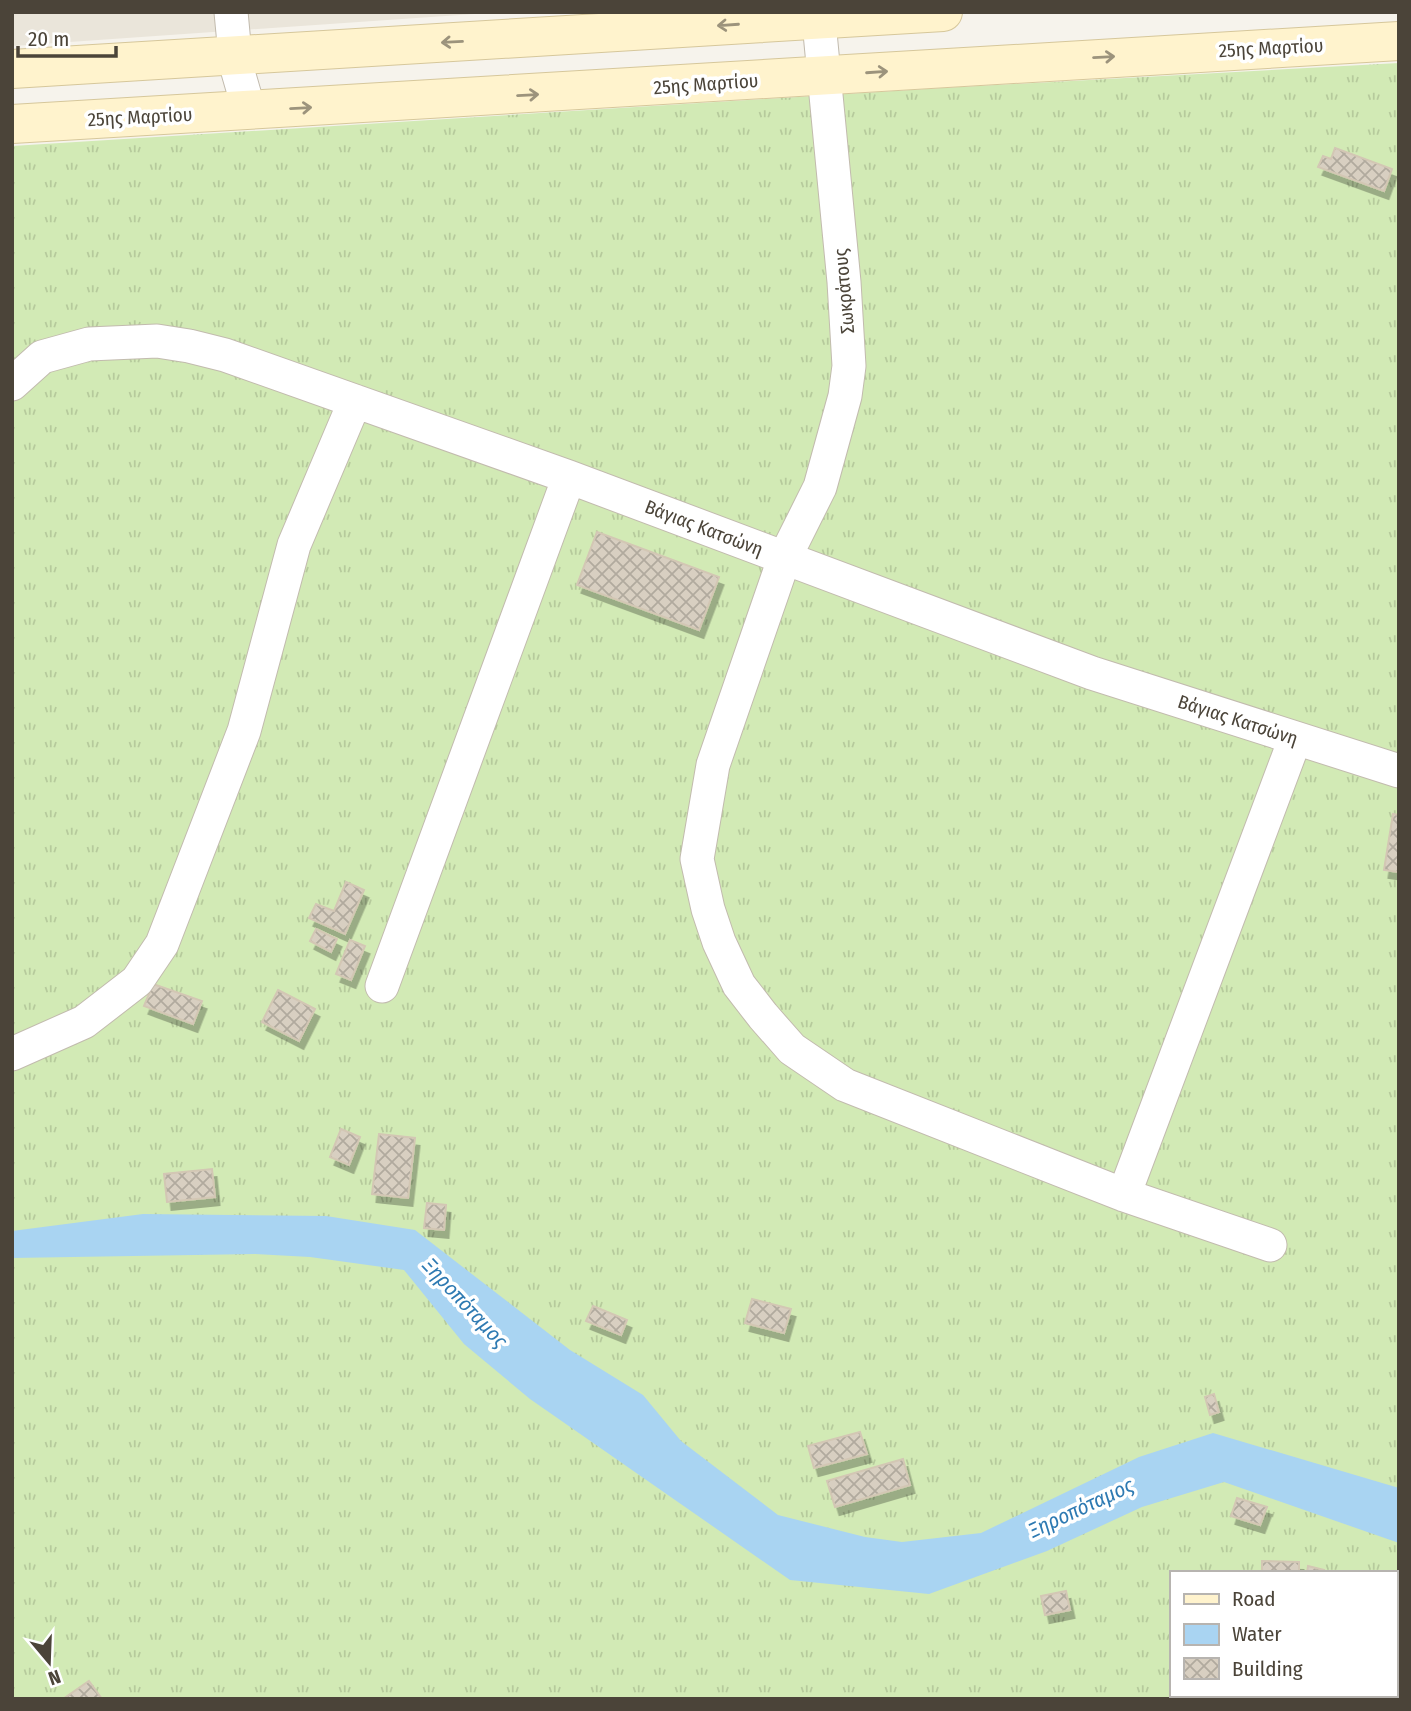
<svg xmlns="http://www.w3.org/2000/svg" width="1411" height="1711" viewBox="0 0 1411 1711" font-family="'Fira Sans Condensed',sans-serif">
	<defs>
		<pattern id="grass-tufts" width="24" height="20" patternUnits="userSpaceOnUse" patternTransform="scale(1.75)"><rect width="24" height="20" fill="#d2eab5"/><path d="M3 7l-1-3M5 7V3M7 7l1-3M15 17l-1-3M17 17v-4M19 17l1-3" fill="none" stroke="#b6ca9c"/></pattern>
		<pattern id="building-cross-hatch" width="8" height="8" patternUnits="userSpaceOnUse" patternTransform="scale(1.75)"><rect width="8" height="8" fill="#d8cfc1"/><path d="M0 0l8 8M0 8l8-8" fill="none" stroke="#b1aa9e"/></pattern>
		<filter id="shadow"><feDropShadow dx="4.5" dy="8" stdDeviation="0" flood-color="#0004"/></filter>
	</defs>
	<rect width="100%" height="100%" fill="#f6f3ec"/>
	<path fill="#eae5da" d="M12 12H503L12 46Z"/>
	<path fill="url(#grass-tufts)" fill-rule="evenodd" d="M1399 63V1699H12V146L942 88ZM1171 1573H1395V1695H1171Z"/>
	<path fill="#a9d4f2" d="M143 1214 326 1216 415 1230 570 1350 643 1395 681 1441 778 1515 865 1537 902 1542 981 1533 1139 1457 1213 1433 1399 1488V1543L1224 1482 1142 1507 1047 1551 929 1594 790 1580 530 1399 464 1344 404 1270 310 1257 255 1254 12 1258V1231Z"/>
	<path fill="url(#building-cross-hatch)" stroke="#d3c7b4" stroke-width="2" filter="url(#shadow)" d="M1335 148 1392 169 1384 191 1318 167 1323 156 1331 159Z
		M597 532 719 577 699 630 577 585Z
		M1393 814 1399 815V872L1384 870Z
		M346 882 364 890 345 934 309 918 316 904 334 911Z
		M316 929 337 939 331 952 310 941Z
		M350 940 365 946 351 980 336 974Z
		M153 984 202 1001 193 1024 144 1006Z
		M278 990 315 1009 299 1041 262 1022Z
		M341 1129 360 1137 349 1165 330 1157Z
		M379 1134 415 1138 408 1198 372 1194Z
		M212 1169 215 1197 167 1202 164 1174Z
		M427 1203 446 1205 444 1230 424 1228Z
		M752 1299 791 1309 784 1333 745 1323Z
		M593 1306 627 1320 621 1335 586 1321Z
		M1214 1394 1219 1412 1210 1415 1205 1397Z
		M860 1432 867 1454 814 1468 808 1446Z
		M903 1459 910 1485 835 1507 827 1481Z
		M1237 1498 1267 1507 1260 1525 1231 1516Z
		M1262 1561 1299 1562V1573H1262Z
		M1308 1566 1324 1570 1323 1573H1307Z
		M1066 1591 1070 1610 1045 1615 1041 1596Z
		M89 1681 102 1699H63Z"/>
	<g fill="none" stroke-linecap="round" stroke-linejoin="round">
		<defs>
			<path id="street" d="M231 12 236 65 249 110
				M818 12 844 282 849 366 845 396 820 487 784 559 713 765 697 859 708 909 719 942 739 985 763 1016 792 1049 845 1085 1124 1195 1270 1245
				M12 384 42 357 89 344 157 341 189 346 225 355 569 477 1092 673 1399 771
				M382 986 569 477
				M12 1054 84 1022 137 981 162 944 244 731 294 545 355 401
				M1124 1195 1295 739"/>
			<path id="secondary" d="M12 69 943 12
				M12 124 1399 41"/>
		</defs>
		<use href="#street" stroke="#c2bbae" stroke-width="35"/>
		<use href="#secondary" stroke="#d6c79b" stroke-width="40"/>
		<use href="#street" stroke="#fff" stroke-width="33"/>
		<use href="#secondary" stroke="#fff3cd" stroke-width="38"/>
	</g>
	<defs><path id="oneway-shaft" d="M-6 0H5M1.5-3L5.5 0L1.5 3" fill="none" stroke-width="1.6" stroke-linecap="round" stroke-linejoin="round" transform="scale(1.75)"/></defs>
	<g stroke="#9c937c">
		<use href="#oneway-shaft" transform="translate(728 25) rotate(176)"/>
		<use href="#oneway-shaft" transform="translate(452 42) rotate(177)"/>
		<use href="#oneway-shaft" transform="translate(1104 57) rotate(-3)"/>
		<use href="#oneway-shaft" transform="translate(877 72) rotate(-4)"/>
		<use href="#oneway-shaft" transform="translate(528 95) rotate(-3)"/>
		<use href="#oneway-shaft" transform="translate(301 108) rotate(-3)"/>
	</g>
	<g text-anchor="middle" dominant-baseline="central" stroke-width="7" stroke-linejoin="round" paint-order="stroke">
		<g font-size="19" fill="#4b4439" stroke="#fff">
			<text transform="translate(1271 48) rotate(-3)">25ης Μαρτίου</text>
			<text transform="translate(706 84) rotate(-4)">25ης Μαρτίου</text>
			<text transform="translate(140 117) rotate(-3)">25ης Μαρτίου</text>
			<text transform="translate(844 291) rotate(-95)">Σωκράτους</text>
			<text transform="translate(704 528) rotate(21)">Βάγιας Κατσώνη</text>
			<text transform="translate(1238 720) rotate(18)">Βάγιας Κατσώνη</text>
		</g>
		<g font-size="21" font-style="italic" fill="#2e7ab2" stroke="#fff">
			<text transform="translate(465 1303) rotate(47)">Ξηροπόταμος</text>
			<text transform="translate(1081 1508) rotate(-25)">Ξηροπόταμος</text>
		</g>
	</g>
	<rect width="1411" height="1711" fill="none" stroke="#4b4439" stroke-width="28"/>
	<rect x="1170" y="1571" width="228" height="126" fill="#ffffff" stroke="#b7b4b0" stroke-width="2"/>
	<rect x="1184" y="1594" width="35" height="10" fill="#fff3cd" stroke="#b7b4b0" stroke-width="2"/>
	<text x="1232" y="1606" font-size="21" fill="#4b4439">Road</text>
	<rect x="1184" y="1624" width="35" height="21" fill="#a9d4f2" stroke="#b7b4b0" stroke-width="2"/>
	<text x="1232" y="1641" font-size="21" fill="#4b4439">Water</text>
	<rect x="1184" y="1658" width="35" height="21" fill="url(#building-cross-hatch)" stroke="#b7b4b0" stroke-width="2"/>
	<text x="1232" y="1676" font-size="21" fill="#4b4439">Building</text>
	<g transform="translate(49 1662) rotate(161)" stroke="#ffffff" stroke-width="5" paint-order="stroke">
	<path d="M0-5L12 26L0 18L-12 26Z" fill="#4b4439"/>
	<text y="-10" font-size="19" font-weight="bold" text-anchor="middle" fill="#4b4439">N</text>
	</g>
	<path d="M18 46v10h98v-10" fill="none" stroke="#4b4439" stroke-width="3.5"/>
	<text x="28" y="46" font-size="21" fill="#4b4439" stroke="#ffffff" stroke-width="5" paint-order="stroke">20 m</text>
</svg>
